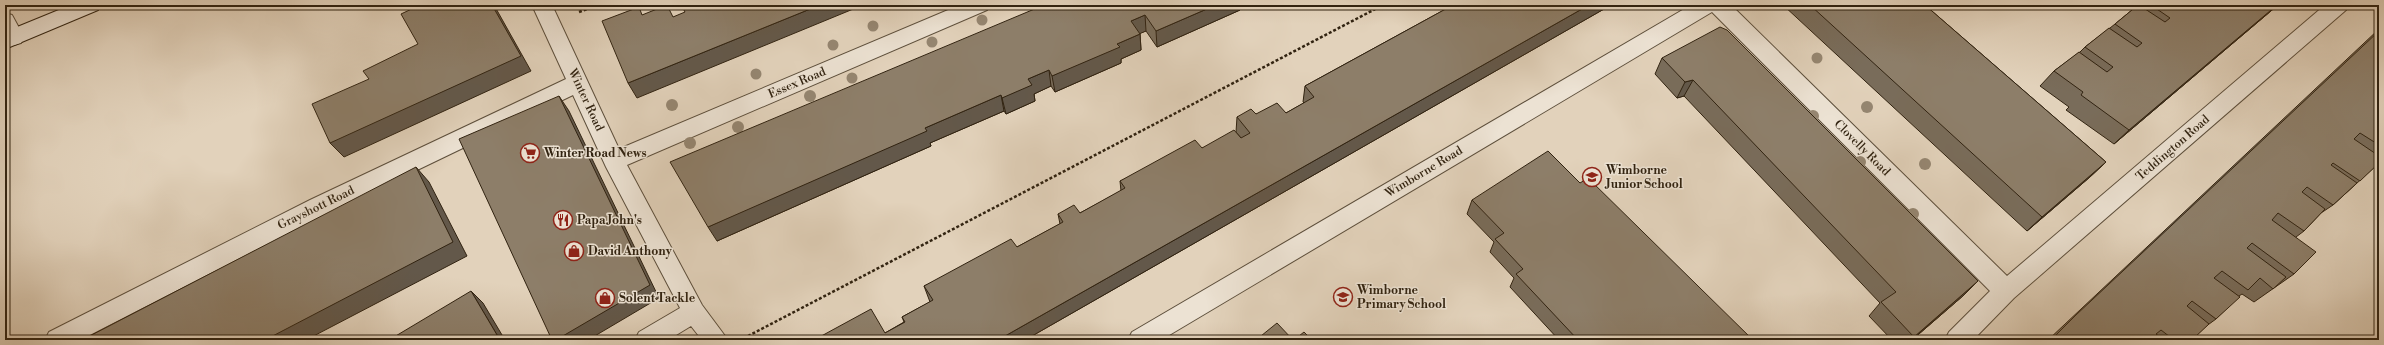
<svg xmlns="http://www.w3.org/2000/svg" width="2384" height="345" viewBox="0 0 2384 345" font-family="'Libre Bodoni',serif">
	<rect width="100%" height="100%" fill="#e2d2bb"/>
	<filter id="stains"><feTurbulence type="fractalNoise" baseFrequency=".005" numOctaves="4"/><feColorMatrix values="0 0 0 0 .2 0 0 0 0 .09 0 0 0 0 .02 0 0 0 .5 -.17"/></filter>
	<radialGradient id="worn" r=".72"><stop offset=".6" stop-color="#630" stop-opacity="0"/><stop offset="1" stop-color="#630" stop-opacity=".3"/></radialGradient>
	<g fill="none" stroke-linecap="round" stroke-linejoin="round">
		<defs>
			<path id="street" d="M532 5H552L619 149 960 5H990L987 10 627 165 702 305 728 340H702L691 326 668 340H635L639 332 680 308 606 167 573 95 326 214 80 340H45L49 332 310 200 566 79Z
				M1691 5H1731L2007 276 2325 5H2349L2346 10 2014 298 1973 340H1945L1949 332 1990 291 1712 12 1161 340H1128L1132 332Z
				M5 13 12 15 24 37 21 43 14 45 7 43 5 40Z"/>
			<path id="secondary" d="M71 5H101L98 10 5 49V32Z"/>
		</defs>
		<use href="#street" stroke="#5d4f3c" stroke-width="2"/>
		<use href="#secondary" stroke="#312311" stroke-width="2"/>
		<path stroke="#312311" stroke-width="2.5" stroke-dasharray="3 2" stroke-linecap="butt" d="M579 12 598 5
			M748 336 1383 5"/>
		<use href="#street" fill="#ece2d3" fill-rule="evenodd"/>
		<use href="#secondary" fill="#ece2d3" fill-rule="evenodd"/>
	</g>
	<g fill="#958671">
		<circle cx="982" cy="20" r="5.5"/>
		<circle cx="873" cy="26" r="5.5"/>
		<circle cx="932" cy="42" r="5.5"/>
		<circle cx="833" cy="45" r="5.5"/>
		<circle cx="1817" cy="58" r="5.5"/>
		<circle cx="756" cy="74" r="5.5"/>
		<circle cx="852" cy="78" r="5.5"/>
		<circle cx="810" cy="96" r="6"/>
		<circle cx="672" cy="105" r="6"/>
		<circle cx="1867" cy="107" r="6"/>
		<circle cx="1813" cy="116" r="6"/>
		<circle cx="738" cy="127" r="6"/>
		<circle cx="690" cy="143" r="6"/>
		<circle cx="1860" cy="162" r="6"/>
		<circle cx="1925" cy="164" r="6"/>
		<circle cx="1913" cy="214" r="6"/>
	</g>
	<path fill="#796c5a" stroke="#312311" d="M1044 5 1240 10 1157 47 1146 31 1140 33 1141 50 1121 59V63L1055 92 1051 86 1034 94 1035 101 1006 114 1004 111 930 143 931 146 717 241Z
		M1453 5H1611L1025 340 885 333 904 322 902 317 930 302 924 286 1017 247 1060 224 1058 214 1080 213 1121 191 1120 181 1202 148 1241 138 1236 132 1237 117 1256 114 1286 113 1304 103 1303 102 1305 86Z
		M1783 5H1925L2106 162 2090 177 2027 231Z
		M2138 5H2278L2114 144 2066 110 2069 107 2040 86 2054 71 2080 52 2085 47 2110 28 2115 24Z
		M2379 29V163L2333 205 2321 213 2304 231 2296 237 2294 274 2254 302 2242 294 2239 296 2216 319 2205 327 2192 340H2048Z
		M1662 58 1978 281 1964 295 1912 340H1892L1869 316 1880 303 1684 96 1677 98 1655 74Z
		M1580 183 1753 340H1559L1510 287 1514 278 1490 252 1494 242 1467 214 1472 200Z"/>
	<path fill="#63584a" stroke="#312311" d="M492 5H494L531 71 344 157 330 143Z
		M820 5H863L637 98 628 83Z
		M1216 5H1241L1240 10 1157 47 1156 31Z
		M1589 5H1611L1025 340H998Z
		M2277 5H2278L2114 144 2129 130Z
		M1145 15 1146 31 1132 37 1131 21Z
		M1140 34 1141 50 1121 59V63L1055 92 1052 76 1117 44Z
		M1049 70 1051 86 1034 94 1035 101 1006 114 1002 98 1028 79Z
		M1693 80 1684 96 1677 98 1685 82Z
		M1001 95 1004 111 930 143 931 146 717 241 708 227 925 128Z
		M559 96 569 111 659 298 588 340H556Z
		M2106 162 2090 177 2027 231 2042 217Z
		M416 167 429 182 467 256 306 340H265Z
		M1978 281 1964 295 1912 340H1911Z
		M471 291 483 303 505 340H500Z"/>
	<path fill="#8d7e69" stroke="#312311" d="M420 5H492L521 56 330 143 312 104 369 79 363 71 418 44 401 14Z
		M667 5 673 17 685 12 681 5H820L628 83 602 21 639 7 642 15Z
		M1044 5H1216L1156 31 1145 15 1131 21 1140 34 1117 44 1120 47 1052 76 1049 70 1028 79 1032 85 1002 98 1001 95 925 128 927 131 708 227 670 162Z
		M1453 5H1589L998 340H814L871 309 885 333 905 322 902 317 933 300 924 286 1011 239 1017 247 1063 222 1058 214 1074 205 1080 213 1125 188 1120 181 1195 140 1202 148 1234 130 1241 138 1250 133 1237 117 1251 109 1256 114 1277 103 1286 113 1314 97 1305 86Z
		M1810 5H1925L2106 162 2042 217Z
		M2138 5H2139L2165 22 2170 18 2151 5H2277L2129 130 2081 95 2083 92 2054 71 2079 52 2107 72 2113 67 2085 47 2109 28 2137 47 2142 43 2115 24Z
		M1720 27 1727 30 1978 281 1914 337 1881 302 1896 292 1693 80 1685 82 1662 58Z
		M2379 31V145L2360 133 2354 139 2379 156V163L2360 181 2333 163 2331 165 2357 183 2333 205 2307 187 2302 192 2325 209 2304 231 2278 213 2272 220 2316 252 2294 274 2252 243 2247 248 2286 277 2273 289 2260 278 2248 290 2222 271 2214 278 2240 297 2216 319 2192 301 2187 306 2209 324 2192 340H2174L2161 330 2156 334 2164 340H2051L2076 315Z
		M559 96 650 285 556 340H552L459 139Z
		M1548 151 1580 183 1588 178 1753 340H1578L1516 274 1523 269 1495 239 1504 233 1472 200Z
		M416 167 453 242 265 340H82Z
		M471 291 500 340H389Z
		M1277 323 1293 340H1256Z
		M1304 332 1312 340H1294Z"/>
	<defs>
		<symbol id="supermarket-ring" viewBox="-11 -11 22 22"><circle r="9.5" fill="#ece2d3" stroke="#8f2418" stroke-width="1.5"/><path d="M-6-5.5h2.5l.6 2H6L4.5 2H-2.5L-4.4-4H-6ZM-1.5 3.2a1.3 1.3 0 1 0 .1 0ZM3 3.2a1.3 1.3 0 1 0 .1 0Z" fill="#8f2418"/></symbol>
		<symbol id="school-ring" viewBox="-11 -11 22 22"><circle r="9.5" fill="#ece2d3" stroke="#8f2418" stroke-width="1.5"/><path d="M0-5L7-2L0 1L-7-2ZM-4 1L0 2.5L4 1V4Q0 6-4 4Z" fill="#8f2418"/></symbol>
		<symbol id="restaurant-ring" viewBox="-11 -11 22 22"><circle r="9.5" fill="#ece2d3" stroke="#8f2418" stroke-width="1.5"/><path d="M-5-6h1v4h1v-4h1v4h1v-4h1v5L-1.5 .5V6h-2V.5L-5-1ZM5-6V6H3V1.5H1.5Q1.5-4 5-6Z" fill="#8f2418"/></symbol>
		<symbol id="shop-ring" viewBox="-11 -11 22 22"><circle r="9.5" fill="#ece2d3" stroke="#8f2418" stroke-width="1.5"/><path d="M-5-2.5h2.3a2.7 3.5 0 0 1 5.4 0H5L5.5 6h-11ZM-1.5-2.5h3a1.5 2.3 0 0 0-3 0Z" fill="#8f2418"/></symbol>
	</defs>
	<g fill-rule="evenodd">
		<use href="#supermarket-ring" x="519" y="142" width="22" height="22"/>
		<use href="#school-ring" x="1581" y="166" width="22" height="22"/>
		<use href="#restaurant-ring" x="552" y="209" width="22" height="22"/>
		<use href="#shop-ring" x="563" y="240" width="22" height="22"/>
		<use href="#school-ring" x="1332" y="286" width="22" height="22"/>
		<use href="#shop-ring" x="594" y="287" width="22" height="22"/>
	</g>
	<g text-anchor="middle" dominant-baseline="central" stroke-width="3" stroke-linejoin="round" paint-order="stroke">
		<g font-size="12" fill="#312311" stroke="#ece2d3">
			<text transform="translate(797 83) rotate(-23)">Essex Road</text>
			<text transform="translate(586 100) rotate(65)">Winter Road</text>
			<text transform="translate(1862 148) rotate(45)">Clovelly Road</text>
			<text transform="translate(2173 148) rotate(-41)">Teddington Road</text>
			<text transform="translate(1424 172) rotate(-31)">Wimborne Road</text>
			<text transform="translate(316 208) rotate(-26)">Grayshott Road</text>
		</g>
		<g font-size="12" font-weight="bold" fill="#312311" stroke="#ece2d3" text-anchor="start">
			<text x="544" y="153">Winter Road News</text>
			<text x="1606" y="170">Wimborne<tspan x="1606" dy="14">Junior School</tspan></text>
			<text x="577" y="220">Papa John's</text>
			<text x="588" y="251">David Anthony</text>
			<text x="1357" y="290">Wimborne<tspan x="1357" dy="14">Primary School</tspan></text>
			<text x="619" y="298">Solent Tackle</text>
		</g>
	</g>
	<rect width="2384" height="345" fill="none" stroke="#e2d2bb" stroke-width="20"/>
	<rect x="6" y="6" width="2372" height="333" fill="none" stroke="#312311" stroke-width="2"/>
	<rect x="10" y="10" width="2364" height="325" fill="none" stroke="#312311"/>
	<rect width="100%" height="100%" filter="url(#stains)"/>
	<rect width="100%" height="100%" fill="url(#worn)"/>
</svg>
